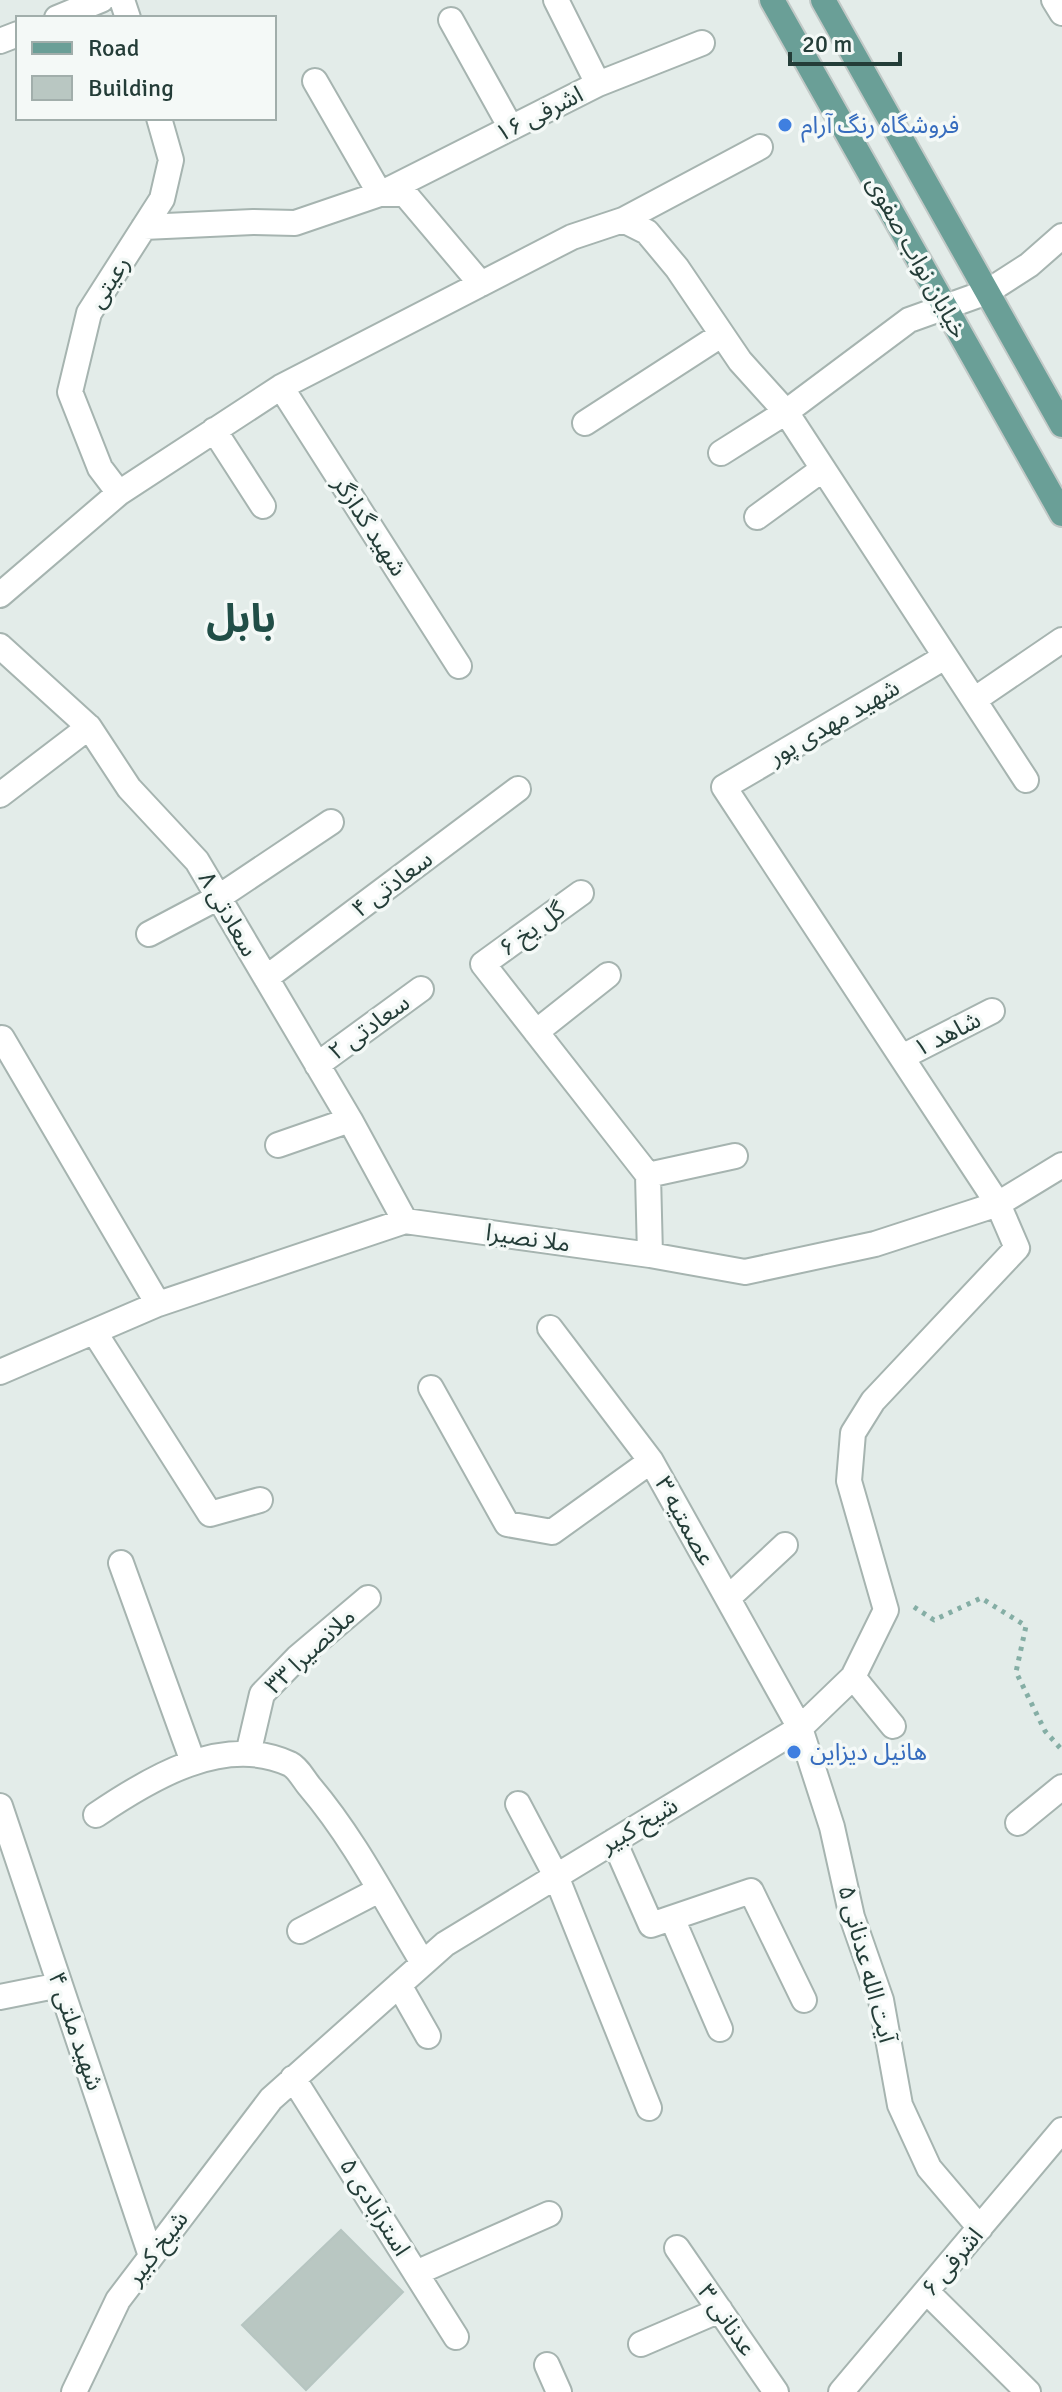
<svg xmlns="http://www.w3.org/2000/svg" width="1062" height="2392" viewBox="0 0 1062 2392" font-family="Signika,'Noto Sans Arabic',sans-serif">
	<rect width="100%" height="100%" fill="#e3ece9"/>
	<path fill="#b9c7c2" stroke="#b6c5c1" stroke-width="2" d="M341 2230 403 2292 306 2390 242 2325Z"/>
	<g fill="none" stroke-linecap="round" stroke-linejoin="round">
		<defs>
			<path id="minor" d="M122 0 128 18
				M556 0 598 84
				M1054 0 1062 13
				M57 18 101 0
				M451 20 511 128
				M0 41 18 34
				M315 81 380 194 598 84 702 43
				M623 220 647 232 677 268 740 361 786 412 1026 780
				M144 227 253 222 295 223 380 194H405L481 284
				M281 387 459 666
				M585 423 721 335
				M214 430 263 506
				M721 453 786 412 909 320 987 292 1029 265 1062 236
				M119 493 100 468 70 392 89 313 162 199 171 160 159 118
				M757 517 823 469
				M0 595 119 493 281 387 572 237 623 220 760 147
				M0 646 89 727 129 788 197 861 350 1120 405 1221
				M974 700 1062 640
				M0 795 89 727
				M581 893 483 964 648 1175 650 1255
				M149 934 219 897 331 822
				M266 978 518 789
				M536 1032 608 975
				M2 1038 158 1304
				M902 1057 992 1011
				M317 1065 421 989
				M278 1145 350 1120
				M648 1175 735 1156
				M550 1328 651 1461 800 1728 832 1827 852 1917 881 2000 900 2105 929 2168 980 2228
				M95 1333 210 1514 260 1500
				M0 1372 158 1304 405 1221 650 1255 745 1272 875 1244 998 1204 1062 1165
				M431 1388 507 1524 552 1532 651 1461
				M121 1563 193 1762
				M728 1598 785 1545
				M853 1677 893 1726
				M248 1754 262 1694 297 1658 368 1598
				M518 1804 556 1876 649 2108
				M0 1806 151 2256
				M96 1815C149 1779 224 1733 290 1764 298 1768 304 1780 310 1787 355 1840 387 1904 423 1963
				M1018 1823 1062 1787
				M614 1841 651 1925 751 1891 804 2000
				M672 1918 720 2029
				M300 1931 379 1890
				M399 1985 428 2036
				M0 1997 60 1985
				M293 2078 456 2337
				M677 2248 776 2392
				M416 2273 549 2214
				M927 2292 1028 2392
				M641 2344 720 2310
				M547 2365 559 2392
				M74 2392 118 2300 271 2099 445 1944 800 1728 853 1677 886 1610 849 1481 853 1433 873 1401 1017 1248 998 1204 724 787 945 657
				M841 2392 1062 2130"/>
			<path id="major" d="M772 0 1062 514
				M823 0 1062 425"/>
		</defs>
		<use href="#minor" stroke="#a6b4b0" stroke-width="28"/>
		<use href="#major" stroke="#c2c9c7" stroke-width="28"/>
		<path stroke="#85aea5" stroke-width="5" stroke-dasharray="4 6" stroke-linecap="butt" d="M914 1607 934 1620 981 1598 1026 1626 1016 1672 1045 1731 1062 1750"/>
		<use href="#minor" stroke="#fff" stroke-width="24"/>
		<use href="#major" stroke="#6a9f97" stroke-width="24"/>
	</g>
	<g fill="#3f7fe0" stroke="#f4f9f7" stroke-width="3">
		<circle cx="785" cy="125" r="8"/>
		<circle cx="794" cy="1752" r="8"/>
	</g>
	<g text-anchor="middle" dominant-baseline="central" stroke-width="7" stroke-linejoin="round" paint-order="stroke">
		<g font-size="24" fill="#243d38" stroke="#f4f9f7">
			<text transform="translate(539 114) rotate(-27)">اشرفی ۱۶</text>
			<text transform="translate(917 257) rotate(61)">خیابان نواب صفوی</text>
			<text transform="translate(109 282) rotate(-58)">رعیتی</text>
			<text transform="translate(370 526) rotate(57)">شهید گدازگر</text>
			<text transform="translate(834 722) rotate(-30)">شهید مهدی پور</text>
			<text transform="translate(392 884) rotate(-37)">سعادتی ۴</text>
			<text transform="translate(228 914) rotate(60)">سعادتی ۸</text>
			<text transform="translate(532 929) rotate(-36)">گل یخ ۶</text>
			<text transform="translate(369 1027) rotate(-36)">سعادتی ۲</text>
			<text transform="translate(947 1034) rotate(-27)">شاهد ۱</text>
			<text transform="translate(528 1238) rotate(8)">ملا نصیرا</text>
			<text transform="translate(685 1521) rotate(61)">عصمتیه ۳</text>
			<text transform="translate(310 1651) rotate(-43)">ملانصیرا ۳۳</text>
			<text transform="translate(639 1825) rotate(-31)">شیخ کبیر</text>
			<text transform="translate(867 1964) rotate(75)">آیت الله عدنانی ۵</text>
			<text transform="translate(76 2031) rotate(71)">شهید ملتی ۴</text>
			<text transform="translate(375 2207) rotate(58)">استرآبادی ۵</text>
			<text transform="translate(157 2248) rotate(-53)">شیخ کبیر</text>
			<text transform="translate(952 2262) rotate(-50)">اشرفی ۶</text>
			<text transform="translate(727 2320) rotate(55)">عدنانی ۳</text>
		</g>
		<g font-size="24" fill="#366cbe" stroke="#f4f9f7" text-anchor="start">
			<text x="801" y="125">فروشگاه رنگ آرام</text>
			<text x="810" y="1752">هانیل دیزاین</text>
		</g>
		<g font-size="40" font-weight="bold" fill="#214e47" stroke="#f4f9f7">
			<text x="241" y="619">بابل</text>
		</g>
	</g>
	<rect x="16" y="16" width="260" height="104" fill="#f4f9f7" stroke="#a1aeab" stroke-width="2"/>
	<rect x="32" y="42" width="40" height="12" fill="#6a9f97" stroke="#a1aeab" stroke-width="2"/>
	<text x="88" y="56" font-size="24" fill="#243d38">Road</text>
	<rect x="32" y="76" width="40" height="24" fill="#b9c7c2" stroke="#a1aeab" stroke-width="2"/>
	<text x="88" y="96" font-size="24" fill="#243d38">Building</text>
	<path d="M790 52v12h110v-12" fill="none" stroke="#243d38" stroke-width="4"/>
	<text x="802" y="52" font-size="24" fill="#243d38" stroke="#f4f9f7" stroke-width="6" paint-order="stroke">20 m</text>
</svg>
